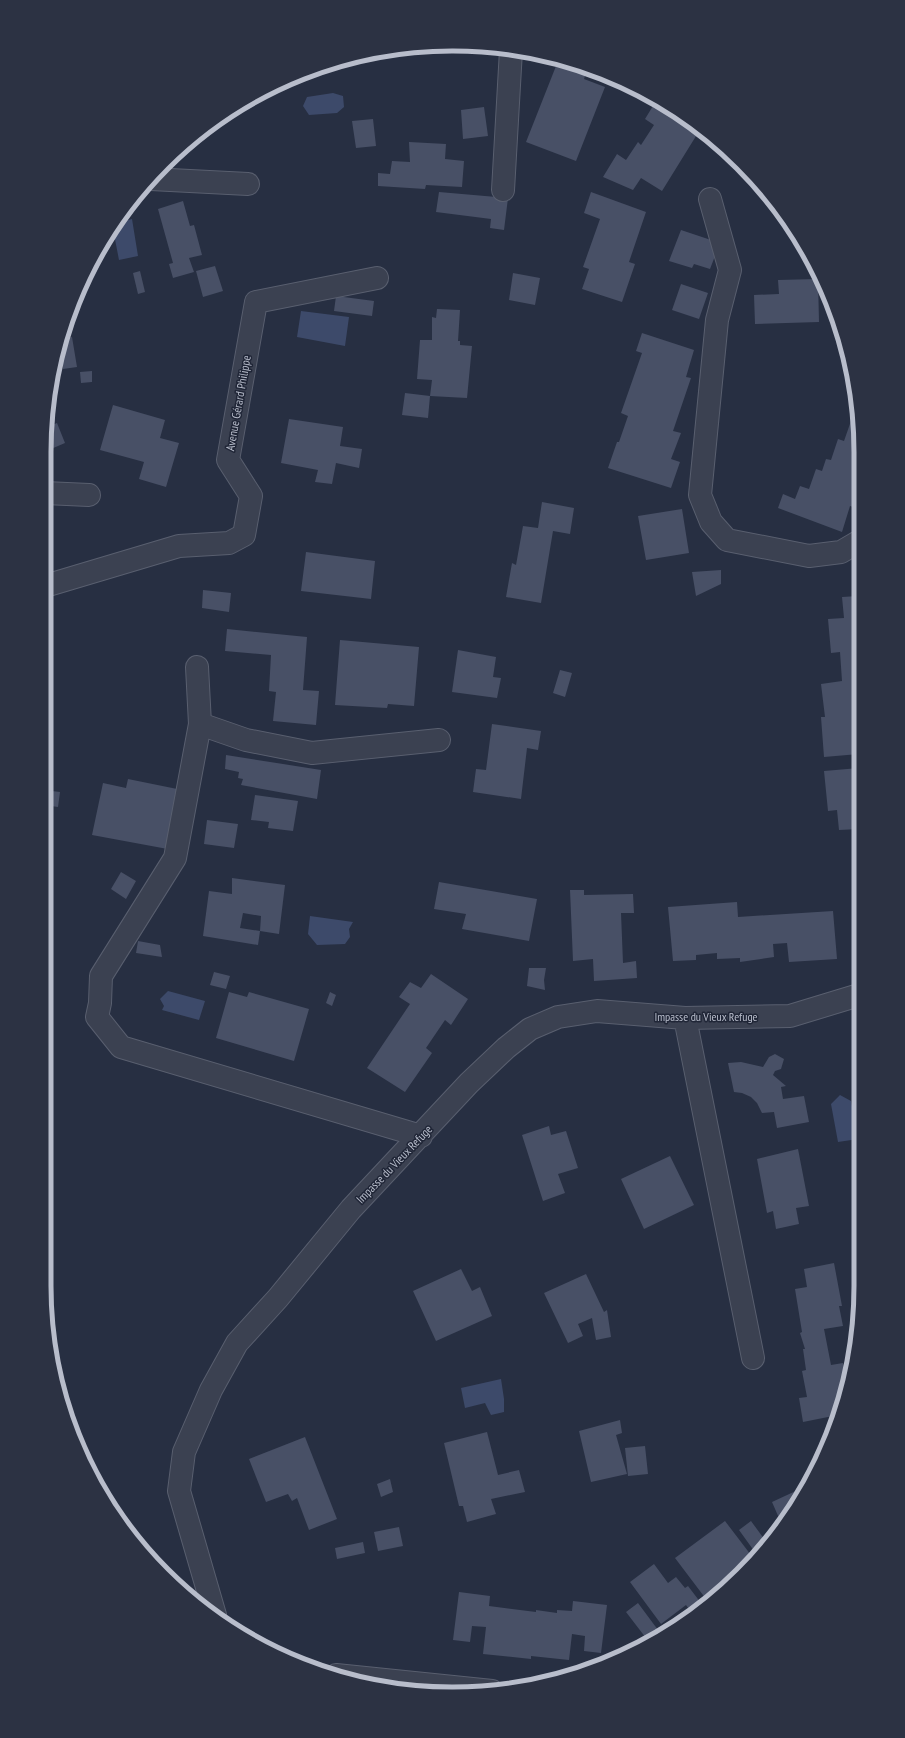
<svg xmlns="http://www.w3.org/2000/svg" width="905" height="1738" viewBox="0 0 905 1738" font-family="'PT Sans Narrow',sans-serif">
	<rect width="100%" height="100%" fill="#272f42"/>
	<path fill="#3d4a6a" d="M333 93 343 96 344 107 337 113 309 115 303 106 307 97Z
		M132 219 138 256 119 260 113 229 117 223Z
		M301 311 349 317 345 346 297 337Z
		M310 916 353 922 349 929 350 937 345 944 317 945 308 934Z
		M168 991 205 1001 199 1020 162 1010 164 1006 160 999Z
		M840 1095 851 1101 858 1139 838 1142 831 1104Z
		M501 1379 504 1399V1412L491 1415 485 1403 465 1408 461 1388Z"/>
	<path fill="#485066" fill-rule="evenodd" d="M558 61 586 73 584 79 605 87 576 161 526 142Z
		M656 101 701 128 662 191 641 178 633 190 603 177 617 154 626 160 638 142 641 145 654 125 645 119Z
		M484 107 488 136 463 139 461 110Z
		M373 119 376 146 356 148 352 121Z
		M409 142 446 144 445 159 464 161 462 187 426 185 425 189 378 186V173L390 174 392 161 410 162Z
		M439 192 508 198 504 230 490 228 491 219 436 212Z
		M591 192 646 212 629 262 635 264 622 302 582 289 589 269 583 267 600 219 584 213Z
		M183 201 190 226 194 225 202 255 189 258 194 272 173 278 169 264 173 263 158 209Z
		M681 230 720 243 710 269 694 264 692 268 669 261Z
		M215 266 223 291 203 297 196 271Z
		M140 271 145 292 138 294 133 273Z
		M513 273 540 278 535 305 509 300Z
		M818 279 819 322 755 324 754 295 779 294 778 280Z
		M681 284 708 293 699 319 672 310Z
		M336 296 374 301 372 316 334 311Z
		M437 309 460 310 458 341H460V345L472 346 467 398 430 396 432 380 417 379 420 340H432V317L436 318Z
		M642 333 694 350 686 377 691 378 673 431 681 433 671 459 680 462 671 488 608 468 617 442H619L628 416 621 413 642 353 636 351Z
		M72 337 77 367 63 369 60 340Z
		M92 371V382L81 383 80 372Z
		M405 393 430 396 428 418 402 415Z
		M113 405 165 420 160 438 179 443 166 487 139 479 144 462 100 450Z
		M46 416 50 426 57 423 65 443 51 449 53 456 45 459V426Z
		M289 419 343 427 340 446 362 449 359 468 336 463 332 484 315 482 318 470 281 463Z
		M851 421 858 423V495L853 507 850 506 842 532 778 508 783 494 795 499 800 486 809 489 816 469 822 471 826 459 831 460 838 439 844 441Z
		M542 502 574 508 570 534 553 531 541 603 506 597 512 563 516 565 523 526 538 528Z
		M682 509 689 553 646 560 638 516Z
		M306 552 375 561 371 599 301 591Z
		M721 570V584L696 596 692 572Z
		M203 590 231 593 229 612 202 608Z
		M858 596 859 754 824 757 821 717H825L821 684 842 681 840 652 831 653 828 619 844 618 842 597Z
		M227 629 307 637 303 690 319 691 316 725 273 721 276 692 269 691 271 655 225 651Z
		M340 640 419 647 414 706 388 704 387 708 335 705Z
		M458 650 496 657 493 677 501 678 497 698 452 692Z
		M560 670 572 673 565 697 553 693Z
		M492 724 541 731 538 750 527 748 521 799 473 792 476 769 486 770Z
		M226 755 321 770 317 799 241 785 243 779 238 778 239 772 225 769Z
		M859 768V829L839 830 837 810 828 811 824 771Z
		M128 779 187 791 173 850 92 835 103 783 126 788Z
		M44 790 60 792 58 807 44 805Z
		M255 795 298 801 293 831 268 828 269 822 251 820Z
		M207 820 238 824 234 848 204 844Z
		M121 872 136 881 126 899 111 889Z
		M232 878 285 885 279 934 260 931 258 945 203 936 209 891 232 894ZM243 913 261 916 260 931 240 928Z
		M439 882 537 899 529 941 462 929 466 914 434 909Z
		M570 890H584V895L633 894 634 913H621L623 963 636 961 637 978 594 981 593 959 573 961Z
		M737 902 738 917 833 911 837 959 789 962 787 943 773 944 774 957 761 959 740 962V958L717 959V953L696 955V960L673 961 668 907Z
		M138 941 160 945 162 957 136 953Z
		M529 968H546L544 980 545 990 527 986Z
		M214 972 230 976 226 989 210 985Z
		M431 974 468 999 451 1025 445 1020 426 1048 432 1053 405 1092 367 1068 410 1004 399 997 410 982 421 988Z
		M229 992 247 997 249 992 309 1009 294 1061 216 1038Z
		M330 992 336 995 332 1006 326 1003Z
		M775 1054 784 1059 781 1069 775 1071 773 1075 786 1086 781 1087 783 1099 804 1096 809 1122 777 1128 774 1112 762 1113 757 1103 751 1097 742 1093 734 1092 728 1063 741 1062 763 1067 769 1057Z
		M549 1126 551 1135 566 1131 578 1168 558 1174 565 1193 543 1201 522 1135Z
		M798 1149 809 1206 796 1208 799 1224 776 1229 773 1211 767 1213 757 1159Z
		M670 1156 694 1205 644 1229 621 1179Z
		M834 1263 842 1306H839L843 1326 824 1329 831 1365 843 1363 848 1387 847 1391 838 1415 803 1422 799 1398 807 1397 802 1371 806 1370 803 1349H805L800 1333 802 1332 795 1289 807 1287 804 1269Z
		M461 1269 472 1291 480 1287 492 1316 436 1341 413 1291Z
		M586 1274 604 1312 607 1310 611 1337 596 1340 592 1318 578 1324 583 1336 568 1343 544 1293Z
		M620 1420 622 1433 616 1435 627 1474 591 1482 579 1431Z
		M487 1432 498 1475 519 1470 525 1492 491 1499 496 1514 467 1522 463 1506H459L444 1443Z
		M305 1437 337 1519 309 1530 297 1498 292 1501 288 1494 266 1502 249 1459Z
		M645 1446 648 1474 628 1476 625 1448Z
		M390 1479 393 1492 381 1497 377 1484Z
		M800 1489 802 1495 792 1513 782 1525 772 1502Z
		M725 1521 754 1559 745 1570 706 1599 675 1558Z
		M751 1521 767 1543 757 1555 739 1530Z
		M399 1527 403 1546 378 1551 374 1532Z
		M363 1542 365 1553 337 1559 335 1548Z
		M654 1564 668 1583 676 1577 685 1588 688 1586 704 1607 693 1615 686 1605 661 1624 630 1582Z
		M459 1592 490 1596 489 1606 536 1612V1610L557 1613V1610L572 1611 573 1601 607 1605 601 1653 584 1651 585 1636 572 1634 569 1660 531 1656V1659L483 1654 486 1627 472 1626 470 1642 453 1640Z
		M638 1603 661 1634 649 1642 626 1612Z"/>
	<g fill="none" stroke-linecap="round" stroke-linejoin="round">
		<defs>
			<path id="minor" d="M151 179 248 184
				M503 190 511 50
				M710 199 730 270 717 320 700 495 711 522 727 540 809 556 841 552 858 542
				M45 493 89 495
				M45 586 179 546 229 543 244 535 251 496 228 460 256 302 377 278
				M197 667 200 724 175 858 101 976 100 1003 97 1017 121 1047 421 1136
				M200 724 246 740 312 753 439 740
				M685 1018 753 1358
				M215 1615 179 1491 184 1452 211 1390 237 1343 278 1298 351 1209 469 1083 506 1048 530 1029 558 1017 597 1011 685 1018 790 1016 859 995
				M336 1675 492 1691"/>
		</defs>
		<use href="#minor" stroke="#595f6f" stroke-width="24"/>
		<use href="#minor" stroke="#3b4151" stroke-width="22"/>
	</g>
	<g text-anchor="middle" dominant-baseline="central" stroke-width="3" stroke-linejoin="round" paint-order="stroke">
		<g font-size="12" fill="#b8bdcb" stroke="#202637">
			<text transform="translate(238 403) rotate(-80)">Avenue Gérard Philippe</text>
			<text x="706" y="1016">Impasse du Vieux Refuge</text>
			<text transform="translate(394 1164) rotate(-46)">Impasse du Vieux Refuge</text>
		</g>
	</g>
	<path d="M0 0H905V1738H0ZM452 51H453A401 401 0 0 1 854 452V1286A401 401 0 0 1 453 1687H452A401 401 0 0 1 51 1286V452A401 401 0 0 1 452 51Z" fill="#2c3243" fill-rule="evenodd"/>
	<path fill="none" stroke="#b8bdcb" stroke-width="5" d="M452 51H453A401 401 0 0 1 854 452V1286A401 401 0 0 1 453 1687H452A401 401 0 0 1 51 1286V452A401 401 0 0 1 452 51Z"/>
</svg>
